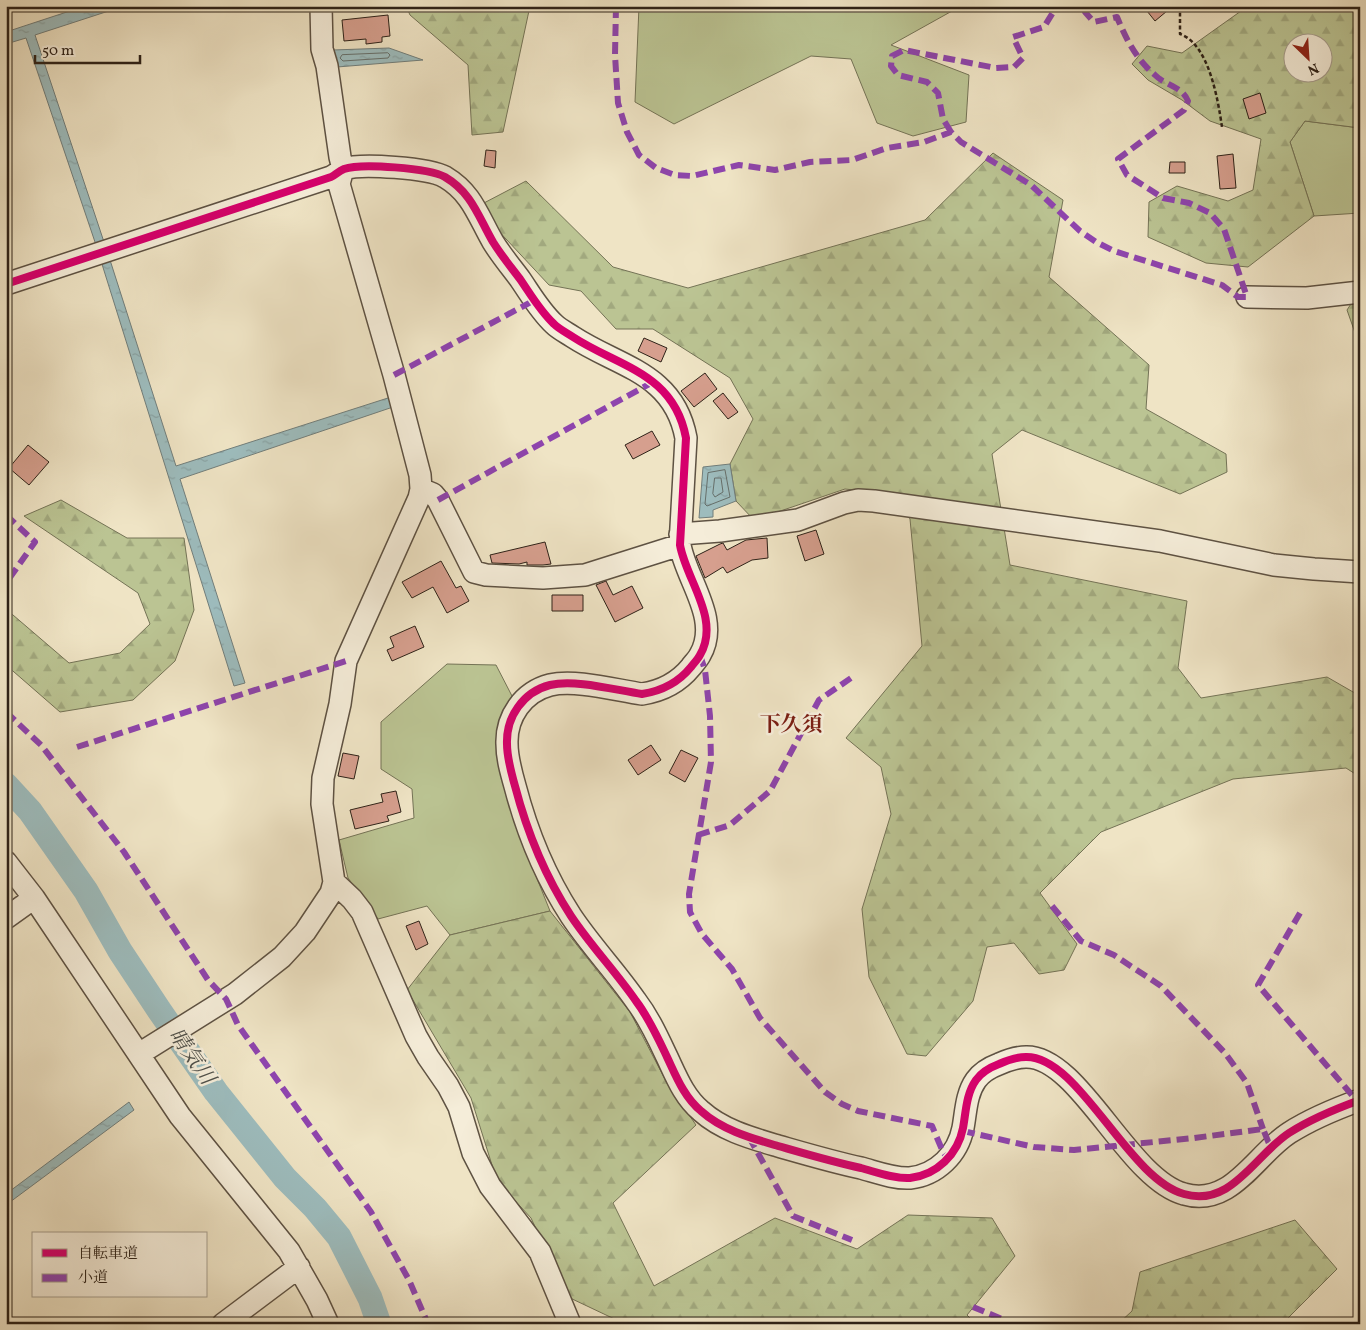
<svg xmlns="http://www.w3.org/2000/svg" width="1366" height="1330" viewBox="0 0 1366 1330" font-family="Vollkorn,'Noto Serif JP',serif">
	<defs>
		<pattern id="forest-firs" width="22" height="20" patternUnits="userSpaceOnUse" patternTransform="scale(1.25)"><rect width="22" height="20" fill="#bbc493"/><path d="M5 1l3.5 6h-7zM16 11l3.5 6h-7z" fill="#a1a87e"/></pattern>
		<pattern id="water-ripples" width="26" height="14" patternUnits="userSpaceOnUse" patternTransform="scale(1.25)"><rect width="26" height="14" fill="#9dbcbd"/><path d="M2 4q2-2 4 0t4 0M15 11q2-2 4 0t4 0" fill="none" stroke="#88a1a2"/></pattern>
	</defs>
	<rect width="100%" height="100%" fill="#efe4c5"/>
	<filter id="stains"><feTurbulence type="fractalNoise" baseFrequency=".004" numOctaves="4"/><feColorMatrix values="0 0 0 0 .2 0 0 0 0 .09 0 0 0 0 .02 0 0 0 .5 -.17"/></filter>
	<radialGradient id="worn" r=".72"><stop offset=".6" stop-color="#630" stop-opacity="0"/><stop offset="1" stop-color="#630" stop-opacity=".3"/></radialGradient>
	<path fill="#bbc493" stroke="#747356" d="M639 6H961L891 45 969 75 966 122 913 136 877 123 851 59 811 56 674 124 635 102Z
		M1305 121 1360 128V213L1314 216 1290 142Z
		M447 664 496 665 512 696 498 742 516 826 550 911 450 935 427 906 378 919 348 878 339 840 414 818 412 789 381 769V722Z"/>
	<path fill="url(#forest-firs)" stroke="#747356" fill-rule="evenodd" d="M406 6H530L503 132 472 135 468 65 410 15Z
		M1248 6H1360V128L1305 121 1290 142 1314 216 1248 267 1206 263 1148 237 1149 202 1177 186 1228 201 1253 190 1261 139 1210 121 1182 100 1148 80 1132 64 1147 46 1182 53ZM1294 42H1324V72H1294Z
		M993 153 1063 200 1049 277 1149 365 1146 409 1226 454 1227 472 1180 494 1022 430 992 454 1010 565 1187 601 1178 668 1201 698 1327 677 1360 696V777L1346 768 1233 779 1101 832 1040 893 1077 944 1064 970 1039 974 1014 943 987 947 973 1001 926 1056 907 1054 869 977 862 909 891 814 881 767 846 738 922 646 910 519 898 495 845 489 754 520 736 501 730 464 753 419 730 378 653 329H616L581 291 549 285 492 224 482 204 526 181 613 267 688 288 925 220Z
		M1360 290V347L1347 310Z
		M61 500 127 538H184L194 610 175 661 133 700 60 712 6 665V609L69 663 120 653 150 624 138 593 24 516Z
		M550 911 630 1012 667 1083 696 1125 613 1203 654 1286 775 1218 857 1249 908 1215 992 1218 1015 1256 967 1315 976 1324H625L568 1297 531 1218 497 1181 471 1098 407 990 450 935Z
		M1295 1220 1337 1269 1282 1324H1118L1132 1311 1140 1272Z"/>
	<path fill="url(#water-ripples)" stroke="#717e7b" d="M85 6H124L35 35 104 242 96 245 26 38 6 44V14L9 31Z
		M389 48 423 60 337 67 333 50Z
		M110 260 176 466 391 397 393 407 180 479 245 683 234 686 101 261Z
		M730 464 736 501 713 510V517L699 518 703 467Z
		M129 1102 134 1110 6 1205V1194Z"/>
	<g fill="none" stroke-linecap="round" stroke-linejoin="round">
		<path stroke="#666f6a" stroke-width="1" d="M388 53 390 55 388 58 343 61 340 58 342 55Z
			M725 470 730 497 707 506 705 504 708 473Z
			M715 478H721L723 492 715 497 713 494Z"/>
		<path stroke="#9dbcbd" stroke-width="25" d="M6 785 30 811 86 891 120 951 159 1010 216 1092 285 1178 315 1208 339 1237 370 1298 379 1324"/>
	</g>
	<path fill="#d69f8e" stroke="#2e2218" d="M1143 6H1173L1155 21Z
		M388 15 390 36 382 37V42L366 44V39L344 41 342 20Z
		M1260 93 1266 113 1249 119 1243 99Z
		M486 150 496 151 495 168 484 166Z
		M1233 154 1236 188 1220 189 1217 156Z
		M1170 162H1185V173H1169Z
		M644 338 667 348 661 362 638 351Z
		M705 373 717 389 694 407 681 391Z
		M723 393 738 412 728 419 713 401Z
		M652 431 660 445 633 459 625 445Z
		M28 445 49 462 29 485 9 468Z
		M816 530 824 554 805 561 797 536Z
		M767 538 768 558 752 560 727 573 723 567 705 578 696 556 720 544 723 543 727 550 746 540Z
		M545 542 551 564 543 565H527V562L519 564 492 563 490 555Z
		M441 561 456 588 461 586 469 601 447 613 433 587 412 598 402 582Z
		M606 581 613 595 632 586 643 608 615 622 596 585Z
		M552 595H583V611H552Z
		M415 626 424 647 392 661 387 650 394 647 390 637Z
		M651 745 661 760 638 775 628 760Z
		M681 750 698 758 685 782 669 773Z
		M343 753 359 756 354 779 338 776Z
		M396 791 401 812 387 816 389 821 355 829 350 810 383 802 381 794Z
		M419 921 428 944 416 950 406 926Z"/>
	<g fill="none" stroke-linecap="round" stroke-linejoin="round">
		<defs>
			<path id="minor" d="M6 284 331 177C335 175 339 171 344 169 361 163 429 168 445 177 472 193 478 216 493 242 501 255 511 267 520 279 531 295 540 311 554 324 559 329 567 333 573 337 619 367 674 373 686 438L680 545C686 580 721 619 700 655 698 659 694 663 691 667 678 683 662 691 642 694 615 690 575 679 550 685 523 692 506 717 507 744 507 758 511 772 515 786 527 832 545 876 571 916 591 946 616 972 636 1001 649 1018 658 1038 667 1057 676 1076 684 1097 701 1111 722 1130 751 1138 778 1146 806 1154 833 1162 861 1168 876 1172 894 1179 910 1178 937 1175 958 1154 963 1128 966 1112 966 1094 976 1080 981 1073 991 1067 999 1064 1008 1060 1017 1057 1026 1057 1079 1056 1128 1179 1184 1194 1231 1208 1255 1155 1289 1133 1311 1119 1335 1109 1360 1100
				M1247 297 1307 298 1360 292
				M421 489 433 494 438 500 474 572 486 575 543 578 585 575 680 545
				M680 534 720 531 798 520 844 503 858 500 874 501 1160 541 1274 565 1314 569 1360 572
				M6 862 34 898 180 1116 289 1251 317 1300 328 1324
				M334 882 352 899 362 912 416 1036 428 1057 448 1086 459 1107 473 1153 490 1186 540 1252 570 1324
				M6 918 34 898
				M139 1054 235 994 282 957 305 932 331 893 334 882 322 804 323 778 340 704 346 661 419 498 421 489 420 475 394 375 339 184 343 169 340 157 327 66 322 49 321 6
				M223 1324 299 1267"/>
		</defs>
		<use href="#minor" stroke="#5e5243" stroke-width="24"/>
		<path stroke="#2e2218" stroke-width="2.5" stroke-dasharray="4 2.5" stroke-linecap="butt" d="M1180 6V34C1209 44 1218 100 1222 127"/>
		<use href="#minor" stroke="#f5edd9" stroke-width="21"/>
		<path stroke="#8e44ad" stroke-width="6" stroke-dasharray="12 6" stroke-linecap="butt" d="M616 6 615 55 618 103 627 132 639 155 656 168 675 175 692 176 739 165 775 170 810 162 852 160 887 148 924 142 951 132 961 142 1031 185 1080 231 1096 242 1114 251 1222 285 1238 297H1247L1224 229 1210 213 1189 203 1163 198 1127 175 1118 159 1184 110 1188 101C1182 86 1166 86 1155 75 1136 59 1126 39 1117 17L1094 22 1085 12V6
			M951 132 943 119 938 93 927 82 898 75 891 66 892 56 904 50 996 68 1014 67 1023 58 1013 37 1044 27 1057 6
			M394 375 533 301
			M438 500 653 382
			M6 515 35 542 6 583
			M700 655 705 670 710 716 711 762 689 894 690 912 702 934 732 969 760 1018 825 1092 842 1104 858 1111 932 1126 943 1152 948 1159
			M6 712 41 745 124 852 208 980 226 999 238 1025 371 1212 409 1280 428 1324
			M77 747 346 661
			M698 835 730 825 770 791 819 700 851 678
			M1052 906 1081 941 1114 955 1161 986 1225 1053 1247 1083 1263 1129
			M1300 913 1258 985 1357 1101
			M963 1131 1034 1147 1074 1150 1194 1138 1263 1129 1270 1146
			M749 1137 793 1216 852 1240
			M973 1307 1014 1324"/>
		<defs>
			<path id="cycleway" d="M6 284 331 177C335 175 339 171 344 169 361 163 429 168 445 177 472 193 478 216 493 242 501 255 511 267 520 279 531 295 540 311 554 324 559 329 567 333 573 337 619 367 674 373 686 438L680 545C686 580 721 619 700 655 698 659 694 663 691 667 678 683 662 691 642 694 615 690 575 679 550 685 523 692 506 717 507 744 507 758 511 772 515 786 527 832 545 876 571 916 591 946 616 972 636 1001 649 1018 658 1038 667 1057 676 1076 684 1097 701 1111 722 1130 751 1138 778 1146 806 1154 833 1162 861 1168 876 1172 894 1179 910 1178 937 1175 958 1154 963 1128 966 1112 966 1094 976 1080 981 1073 991 1067 999 1064 1008 1060 1017 1057 1026 1057 1079 1056 1128 1179 1184 1194 1231 1208 1255 1155 1289 1133 1311 1119 1335 1109 1360 1100"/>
		</defs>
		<use href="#cycleway" stroke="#f5edd9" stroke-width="11"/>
		<use href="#cycleway" stroke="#d6006c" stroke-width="8"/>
	</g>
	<g text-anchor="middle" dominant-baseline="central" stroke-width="5" stroke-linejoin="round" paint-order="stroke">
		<g font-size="21" font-weight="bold" fill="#7a1f14" stroke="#f5edd9">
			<text x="791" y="725">下久須</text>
		</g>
		<g font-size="21" font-style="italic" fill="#4f504a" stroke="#f5edd9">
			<text transform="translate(191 1057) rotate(55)">晴気川</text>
		</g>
	</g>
	<rect width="1366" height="1330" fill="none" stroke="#efe4c5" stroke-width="25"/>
	<rect x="8" y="8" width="1351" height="1315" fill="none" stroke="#2e2218" stroke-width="2.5"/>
	<rect x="12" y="12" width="1341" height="1305" fill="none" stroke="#2e2218"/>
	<rect x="32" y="1232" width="175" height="65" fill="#f5edd9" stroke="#a59c8c"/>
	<rect x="42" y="1249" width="25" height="8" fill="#d6006c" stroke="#a59c8c"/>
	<text x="78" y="1258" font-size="15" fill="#2e2218">自転車道</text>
	<rect x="42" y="1274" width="25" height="8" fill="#8e44ad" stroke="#a59c8c"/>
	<text x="78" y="1282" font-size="15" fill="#2e2218">小道</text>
	<g transform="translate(1308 58) rotate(155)"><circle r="24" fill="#f5edd9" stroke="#a59c8c"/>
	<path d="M0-4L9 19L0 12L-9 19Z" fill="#8f2418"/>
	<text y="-8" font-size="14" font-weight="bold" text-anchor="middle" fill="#2e2218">N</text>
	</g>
	<path d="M35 55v8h105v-8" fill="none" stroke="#2e2218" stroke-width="2.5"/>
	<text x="42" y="55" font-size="15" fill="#2e2218" stroke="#f5edd9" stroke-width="4" paint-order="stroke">50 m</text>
	<rect width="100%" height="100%" filter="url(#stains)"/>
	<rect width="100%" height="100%" fill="url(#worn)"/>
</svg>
